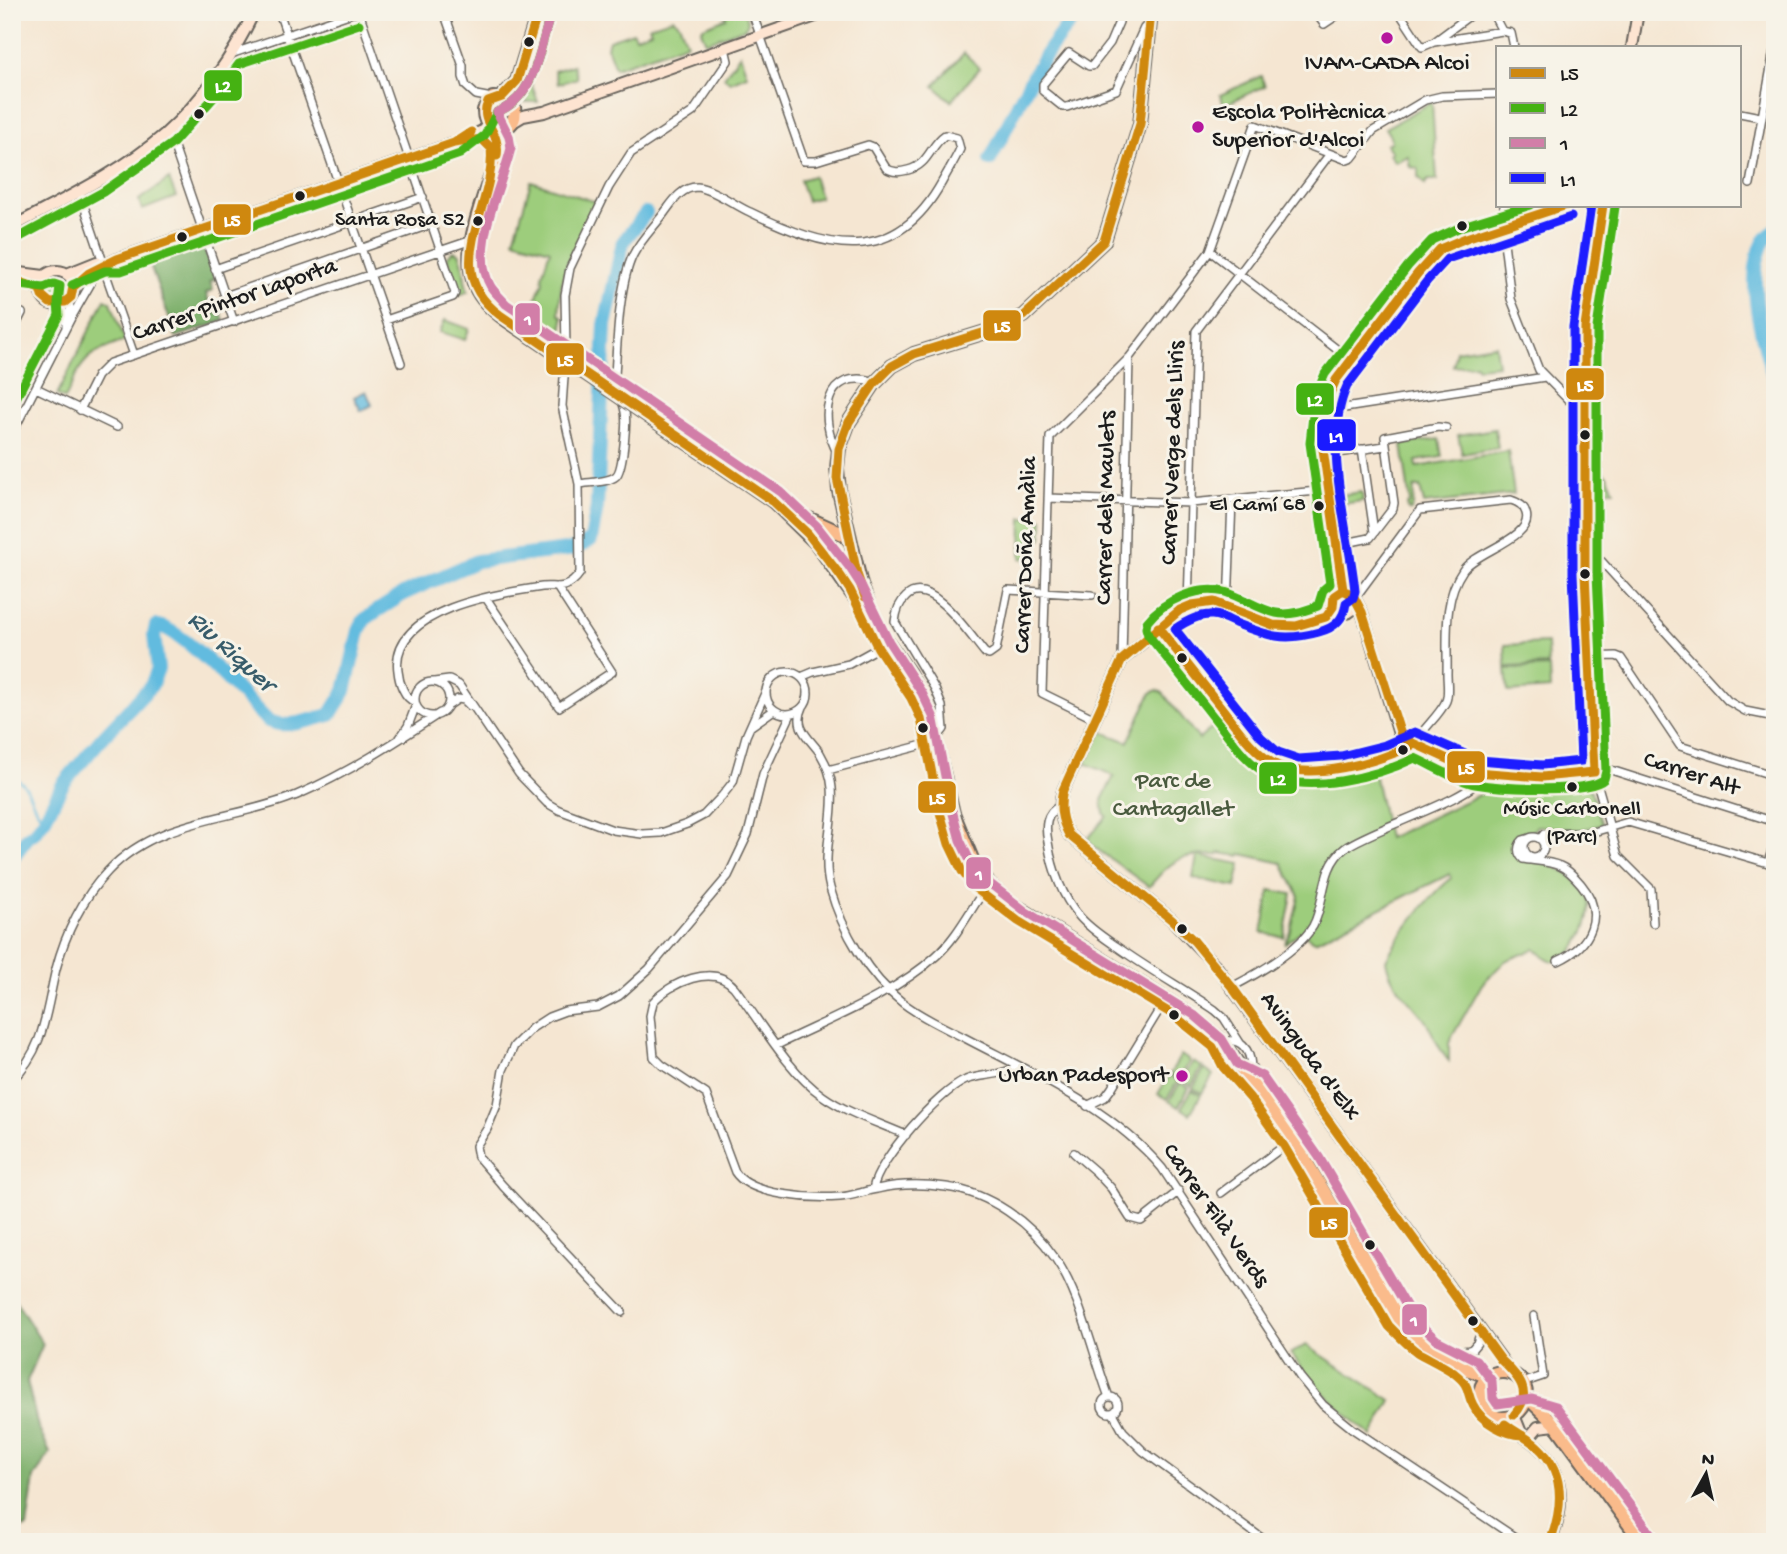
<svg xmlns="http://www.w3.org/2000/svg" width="1787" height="1554" viewBox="0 0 1787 1554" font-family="'Gochi Hand',sans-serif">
	<rect width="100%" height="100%" fill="#f7f3e8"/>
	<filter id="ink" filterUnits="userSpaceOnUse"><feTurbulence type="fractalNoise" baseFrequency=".0143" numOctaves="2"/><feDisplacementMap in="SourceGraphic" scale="14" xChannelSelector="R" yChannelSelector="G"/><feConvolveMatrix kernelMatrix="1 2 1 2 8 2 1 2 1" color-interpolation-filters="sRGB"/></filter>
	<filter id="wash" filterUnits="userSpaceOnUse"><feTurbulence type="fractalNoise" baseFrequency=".00686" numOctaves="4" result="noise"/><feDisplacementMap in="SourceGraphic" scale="28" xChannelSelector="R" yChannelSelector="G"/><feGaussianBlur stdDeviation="1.57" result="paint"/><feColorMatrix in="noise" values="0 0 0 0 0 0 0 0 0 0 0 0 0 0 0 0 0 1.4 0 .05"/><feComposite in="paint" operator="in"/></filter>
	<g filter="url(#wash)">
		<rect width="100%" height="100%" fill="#f5e6d2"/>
		<path fill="#9dcd7c" stroke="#5c744c" stroke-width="2" d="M725 12H744L748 23 745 28 706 42 701 31 703 27 726 18Z
			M673 18 679 23 687 43 615 68 607 47 609 40 633 32 635 37 651 31 649 26Z
			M964 53 980 68 951 101 934 86Z
			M740 54 747 75 730 82 724 77Z
			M573 65 577 78 558 84 554 71Z
			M528 75 538 102H524L517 95Z
			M1261 76 1265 86 1224 105 1220 95Z
			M1432 102 1437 180H1428L1425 185 1418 177V168L1410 167 1408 156 1395 162 1389 154 1392 152 1386 144 1391 142 1390 136 1385 128Z
			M813 176 820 197 807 201 800 180Z
			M169 179 176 197 142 210 139 200Z
			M531 181 596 202C589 224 575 242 567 264 561 280 560 297 559 314L563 317 562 346 521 318 525 319C536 311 535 293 543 283L542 275 550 250 514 240Z
			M453 251 459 253C465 263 463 279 468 291L460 295 447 257Z
			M46 288a10 10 0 1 1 20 0a10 10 0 1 1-20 0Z
			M105 299 111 302 125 341C83 355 83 360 65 399L57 395Z
			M445 320 469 329 465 340 440 332Z
			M1495 345 1498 365 1477 367 1476 364 1453 366 1456 351Z
			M15 376 27 382 14 406H12V382Z
			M1495 429 1498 448 1462 454 1458 435Z
			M1439 439 1442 457 1416 461 1417 467 1508 451 1514 494 1424 504 1420 487 1414 488 1413 506 1411 511 1408 510 1407 504 1410 503 1402 444Z
			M1597 466 1608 477 1614 490H1590V467Z
			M1362 492 1363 501 1341 504 1340 495Z
			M1022 518 1043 519 1042 539H1030L1029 559 1021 558Z
			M1547 643 1548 665 1506 667 1505 645Z
			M1549 667 1550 689 1508 692 1506 669Z
			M1157 690 1163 693 1199 739 1222 720C1232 733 1241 748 1253 759 1285 789 1334 781 1374 773L1388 838 1506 782 1590 788 1602 825 1580 830 1537 826 1521 844 1522 854 1526 857C1552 865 1574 870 1588 897 1597 913 1574 964 1553 961 1547 960 1540 953 1535 949L1505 961 1482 984 1453 1035 1449 1043V1061C1437 1049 1434 1032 1424 1019 1409 998 1391 987 1386 960 1402 929 1425 902 1451 878L1450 874 1315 941 1300 932 1284 944 1291 930 1299 896 1282 863 1241 854 1240 856 1219 853 1218 855C1179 854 1173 859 1149 887L1086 841 1107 816 1104 813 1102 800 1114 776 1085 763 1100 731 1128 742 1151 693Z
			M1197 856 1241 864 1236 887 1193 878Z
			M1270 890 1292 894 1284 937 1262 933Z
			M1181 1055 1190 1061 1179 1079 1170 1074Z
			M1193 1062 1202 1067 1191 1086 1182 1080Z
			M1204 1069 1213 1075 1202 1093 1193 1088Z
			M1169 1075 1178 1081 1167 1099 1158 1094Z
			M1180 1083 1189 1088 1178 1107 1169 1101Z
			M1192 1090 1201 1095 1190 1114 1181 1108Z
			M1306 1345 1391 1400 1372 1436C1341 1411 1314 1387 1291 1353Z"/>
		<path fill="#7eb06c" stroke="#4d6644" stroke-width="2" d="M199 242 202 243 215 280 210 281 213 290 206 293 213 314 221 312 224 321 176 337 148 259Z
			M12 1286 15 1300 43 1344 27 1381 38 1427 50 1453 34 1478 27 1527 12 1529Z"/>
		<path fill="#62bbdf" stroke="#3f6c7e" stroke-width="2" d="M366 391 372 405 361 411 354 397Z"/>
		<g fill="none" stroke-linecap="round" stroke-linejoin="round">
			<path stroke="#62bbdf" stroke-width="2.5" d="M12 778C27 782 28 792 34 805 36 810 41 815 44 820"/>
			<path stroke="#62bbdf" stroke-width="14" d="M990 160C1017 109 1038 52 1081 12
				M1775 230C1771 234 1766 238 1764 242 1743 279 1764 345 1775 382
				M12 858 27 838 36 831 44 820 63 784 102 738 151 686 158 669 154 635 156 626C180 625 248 702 268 721 289 729 309 720 330 715L345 691 359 631 364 620 377 611 405 593 477 561 575 549 591 540 597 507 605 325 623 242 646 213"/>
		</g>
	</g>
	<g filter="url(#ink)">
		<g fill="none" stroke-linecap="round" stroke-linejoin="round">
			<defs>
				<path id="street" d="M279 12 401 363
					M359 12 455 293 453 297 386 320
					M444 12 463 66V77L466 86 476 95 492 98
					M1315 12 1324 24 1342 12
					M1399 12 1422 47 1434 42 1469 16 1466 12
					M1492 12 1502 31
					M1119 22 1110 43 1092 66H1089L1069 53 1043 84V91L1063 107H1067L1116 90 1144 28H1148
					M1434 42 1502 31 1511 33 1514 47
					M231 54 355 12
					M1740 113 1760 117
					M165 134 172 141 234 322
					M1750 184 1775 45
					M79 191 102 259
					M1504 205 1503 234 1511 299 1539 370 1584 416
					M1603 205 1585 327V573L1594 772 1618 856 1651 889 1653 923
					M1210 251 1352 361
					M103 266 134 355
					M215 269 423 197
					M225 296 432 224
					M60 304 66 318V327
					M71 318 91 283
					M12 333 22 313
					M36 388 117 427
					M80 410 97 376 110 363 472 240
					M1325 411 1545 377
					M12 434 71 318 69 299
					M1362 449 1374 532
					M838 454C818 419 823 366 876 382
					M1324 455 1385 446
					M579 484C589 482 608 483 616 476 623 470 627 422 625 412 623 399 616 389 615 376 617 343 619 283 633 255 641 239 655 226 665 212 673 201 682 187 697 187 712 188 736 206 750 212 826 249 894 269 942 182 948 171 955 160 960 149L957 138 945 135C930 145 929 165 908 170 900 172 893 173 886 168L873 147 868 145 816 161H804L752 12
					M1048 498 1191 503 1328 490
					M1336 545 1370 538 1393 508 1394 503 1385 437 1438 427 1446 428
					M1585 552 1595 554 1728 701 1745 711 1775 717
					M486 598 559 707 612 672 557 587
					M1355 598 1420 510 1511 500C1518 502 1524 505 1526 513 1534 538 1476 551 1463 570 1442 600 1448 640 1447 674 1447 682 1449 694 1446 701 1439 717 1422 728 1415 744
					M1188 606 1196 331 1329 155
					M1228 607 1232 500
					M860 611 878 648 903 684 921 719 946 833 957 862 975 888 1018 921 1172 1014 1205 1040 1218 1056
					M1589 657 1616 656 1621 658 1680 746 1775 776
					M1122 659 1129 358
					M766 693a21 21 0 1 1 42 0a21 21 0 1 1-42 0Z
					M801 677 813 672 849 664 878 648
					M434 682 449 680 459 685 519 774 547 803 559 810 613 830 642 834 661 833 687 824 704 815 722 796 733 782 746 736 766 691
					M415 699a17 17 0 1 1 34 0a17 17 0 1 1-34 0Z
					M415 702C404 698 399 682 398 671 389 609 500 593 542 587 549 586 557 588 564 586 571 584 576 579 580 573L579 484 562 406 566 349 565 295 570 268 609 187 631 153 693 112 728 61 725 48
					M449 705 458 699 464 700 470 706
					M803 707C793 728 809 737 820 753 826 763 831 776 832 788 835 822 821 854 830 888 842 931 868 976 903 1003 921 1017 943 1027 963 1037 1033 1074 1110 1107 1162 1168L1300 1377 1323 1405 1353 1429 1522 1542
					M1095 719 1042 693 1050 437 1129 358 1210 251 1255 125 1347 160 1352 158 1373 131 1425 100 1442 96 1498 94
					M750 727 774 710
					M400 738 408 726 416 705
					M937 738 944 729 942 706 935 689 895 622C896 612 899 603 906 597 930 573 971 637 985 653L989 655 996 650 1008 590 1092 595
					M1415 744 1470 770 1485 774 1542 777 1611 770 1775 822
					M828 770 927 744
					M1060 806C1045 813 1045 827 1048 842 1052 868 1062 896 1079 916 1089 928 1103 937 1116 946 1148 969 1182 988 1215 1010L1224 1018 1240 1043
					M1524 847a10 10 0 1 1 20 0a10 10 0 1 1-20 0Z
					M1530 838 1523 840C1517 846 1517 853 1523 859 1535 861 1549 861 1560 866 1568 869 1575 877 1581 884 1606 914 1591 946 1558 961
					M1540 839 1544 834 1590 833 1628 822 1768 863 1775 841
					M1232 987C1257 974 1299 950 1313 926 1326 902 1320 867 1345 848 1372 828 1472 800 1485 774
					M777 1045C830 1019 893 995 936 956 955 939 967 916 981 895
					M1251 1066C1290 1113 1322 1165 1353 1218 1372 1251 1387 1291 1412 1320 1424 1333 1453 1357 1472 1349L1477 1343 1481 1331
					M1239 1077 1246 1074 1251 1066C1250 1049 1240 1037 1223 1042L1218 1052 1221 1065 1250 1098 1284 1146 1383 1317C1393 1330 1403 1343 1417 1352 1432 1362 1450 1368 1463 1381 1471 1389 1470 1396 1473 1405 1480 1420 1502 1433 1518 1435
					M12 1080C45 1049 46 1010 56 969 65 934 83 897 108 871 159 817 233 821 297 795 348 773 394 743 440 713
					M1087 1106 1105 1097 1111 1089 1161 1007
					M906 1135C879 1123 847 1113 823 1096 788 1072 760 1021 734 987 713 963 670 983 653 1002L650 1016 654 1057 662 1065 706 1094 735 1172C750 1196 813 1199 840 1197 853 1196 864 1191 877 1189 898 1184 924 1184 946 1187 990 1193 1030 1222 1055 1258 1080 1293 1093 1355 1109 1397
					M1074 1153 1096 1172 1111 1188 1130 1218 1141 1221 1179 1191
					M873 1189C878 1160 938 1092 966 1080 981 1074 1004 1076 1017 1066
					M1221 1193 1284 1146
					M622 1312 503 1186 478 1157 476 1146 487 1129 497 1105 503 1070 514 1046 532 1028 549 1017 565 1011 598 1007 619 996 649 969 728 876 748 834 763 774 791 714
					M1522 1383 1543 1376 1534 1316
					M1102 1405a8 8 0 1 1 16 0a8 8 0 1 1-16 0Z
					M1113 1413 1123 1431 1143 1451 1267 1542"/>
				<path id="secondary" d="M1632 47 1638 12
					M513 122 523 116 544 112 827 12
					M470 140 480 139 488 142 493 152 492 162
					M12 227C64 199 120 173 165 134 201 102 233 57 254 12
					M40 288a17 17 0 1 1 34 0a17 17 0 1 1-34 0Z
					M12 272 44 276
					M67 274 97 262
					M12 279 40 289
					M73 287 89 273 117 259 454 143 492 127
					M1343 590 1322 442 1327 400 1336 380 1418 273 1440 249 1466 238 1513 224 1567 205
					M1343 590 1353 595 1362 612 1399 734 1404 740 1415 744
					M1333 607 1326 617 1307 624 1287 627 1273 625 1214 602 1200 603 1182 609 1122 660 1063 790C1058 806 1060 820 1069 835L1172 920 1216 966 1513 1375
					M1333 607C1340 617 1352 615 1356 603
					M1158 627 1252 746 1272 763 1289 770 1315 771 1356 766 1396 754 1399 746V734
					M1514 1415 1522 1435
					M1496 1417C1507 1426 1520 1433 1532 1442 1565 1467 1566 1506 1550 1542
					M1531 1441 1532 1434 1538 1427 1556 1425"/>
				<path id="primary" d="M1151 12 1140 124 1104 241 1024 316 992 330 914 354 892 366 874 384 849 422 839 449 837 468 839 491 861 585 879 629 909 673 928 708 953 813 974 864 989 884 1010 902 1190 1014 1220 1039 1297 1146 1404 1327 1430 1350 1467 1369 1490 1377
					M502 97 517 81 538 12
					M492 127C507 132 517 123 514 107L507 99 493 98 484 110C483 125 497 131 499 147 490 191 450 258 483 299 494 313 511 323 526 333
					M774 502 816 543 865 612
					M790 510 845 535 850 541
					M1480 1395a23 23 0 1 1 46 0a23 23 0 1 1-46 0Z
					M1525 1395 1556 1425 1642 1542"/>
			</defs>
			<use href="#street" stroke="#68635c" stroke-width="10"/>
			<use href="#secondary" stroke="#68635c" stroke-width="14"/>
			<use href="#primary" stroke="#68635c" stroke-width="16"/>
			<use href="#street" stroke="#fff" stroke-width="7"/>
			<use href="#secondary" stroke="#fde4d1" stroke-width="10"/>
			<use href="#primary" stroke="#fabb8b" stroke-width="12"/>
			<defs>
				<path id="primary-bridge" d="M526 333 774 502"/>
			</defs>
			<use href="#primary-bridge" stroke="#68635c" stroke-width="16" stroke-linecap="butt"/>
			<use href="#primary-bridge" stroke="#fabb8b" stroke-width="12"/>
			<defs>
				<path id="bus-1" d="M502 97 517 81 538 12
					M454 143 482 139 491 148C497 208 436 268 500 315L774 502 808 534 840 575 850 590 878 648 911 698 921 719 939 809 949 844 962 871 975 888 1018 921 1172 1014 1213 1047 1223 1067 1250 1098 1284 1146 1389 1326C1398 1335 1407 1345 1417 1352 1429 1359 1443 1365 1454 1373 1472 1387 1465 1390 1473 1405 1481 1422 1505 1434 1522 1435
					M497 156C501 129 478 124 488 102L502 97
					M12 279 40 289 42 296 50 303 65 302 71 297 73 287 89 273 117 259 454 143 471 132
					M1343 590 1334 596 1333 607 1326 617 1296 626 1273 625 1214 602 1192 605 1180 610 1122 660 1063 790C1059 807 1061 820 1069 835L1172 920 1194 941 1232 987 1501 1360C1519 1377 1534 1393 1514 1415
					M1343 590 1353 595 1362 612 1402 738 1476 772 1542 777 1594 772 1585 573V327L1603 205
					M1343 590 1322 442 1327 400 1336 380 1418 273 1440 249 1466 238 1567 205
					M865 597 857 574 837 478 839 449 849 422 874 384 892 366 914 354 992 330 1024 316 1104 241 1140 124 1151 12
					M1158 627C1180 655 1202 683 1224 711 1238 729 1252 750 1271 762 1306 784 1381 761 1415 744
					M1505 1424C1515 1432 1527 1437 1537 1446 1566 1472 1563 1508 1550 1542"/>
				<path id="bus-2" d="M1531 205 1463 226 1432 240 1408 266 1325 374 1315 397 1310 443 1330 584 1323 590 1318 606C1304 611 1290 616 1276 613 1258 609 1242 597 1225 592 1198 585 1164 600 1147 622L1146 628 1148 635C1171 663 1193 691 1215 719 1230 737 1244 761 1266 773 1304 796 1378 776 1415 758 1433 766 1457 781 1475 784 1498 788 1589 794 1604 779L1606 771 1597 573V328L1615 207
					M18 238 103 192 173 143 216 95 239 64 359 24
					M12 284 44 288 54 284 60 286 58 303 59 315 12 406
					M72 285 105 271H121L460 154 485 135 497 112C535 98 539 50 550 16"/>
				<path id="bus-3" d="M550 16C539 50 535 98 497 112L509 136 511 148C502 187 468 249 491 287 495 293 501 298 506 304L781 492 817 526 850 568 861 585 889 642 922 693 933 716 951 806 960 840 972 865 984 879 1025 911 1194 1015 1222 1039 1237 1064 1262 1076 1319 1157 1414 1319 1437 1340 1476 1360 1492 1381 1493 1398 1497 1404 1532 1399 1556 1406 1652 1535"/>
				<path id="bus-4" d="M1571 217 1447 259 1427 281 1347 386C1321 443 1349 529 1355 591L1353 598 1346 603C1344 620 1334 628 1319 632 1284 642 1268 636 1235 623 1227 619 1218 614 1210 615 1197 615 1185 622 1175 629L1261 737 1278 752 1299 759 1341 756 1385 745 1415 732 1479 760 1542 765 1581 761 1573 573V327L1591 205"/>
			</defs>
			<use href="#bus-1" stroke="#f7f3e8" stroke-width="14"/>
			<use href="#bus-2" stroke="#f7f3e8" stroke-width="14"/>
			<use href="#bus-3" stroke="#f7f3e8" stroke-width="14"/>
			<use href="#bus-4" stroke="#f7f3e8" stroke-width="14"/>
			<use href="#bus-1" stroke="#cf880f" stroke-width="9"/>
			<use href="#bus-2" stroke="#45b212" stroke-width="9"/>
			<use href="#bus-3" stroke="#d27ea8" stroke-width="9"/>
			<use href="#bus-4" stroke="#1a1aff" stroke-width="9"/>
		</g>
	</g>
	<g fill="#b5179e" stroke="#f7f3e8" stroke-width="2.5">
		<circle cx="1387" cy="38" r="7"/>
		<circle cx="1198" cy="127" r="7"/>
		<circle cx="1182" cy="1076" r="7"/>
	</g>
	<g fill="#1c1c1c" stroke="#f7f3e8" stroke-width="2.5">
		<circle cx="529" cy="42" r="6"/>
		<circle cx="199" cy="114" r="6"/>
		<circle cx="300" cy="196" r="6"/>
		<circle cx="478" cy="221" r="6"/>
		<circle cx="1462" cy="226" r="6"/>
		<circle cx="182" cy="237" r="6"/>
		<circle cx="1585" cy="435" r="6"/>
		<circle cx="1319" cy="506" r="6"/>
		<circle cx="1585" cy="574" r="6"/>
		<circle cx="1182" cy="658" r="6"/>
		<circle cx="923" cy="728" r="6"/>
		<circle cx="1403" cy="750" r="6"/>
		<circle cx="1572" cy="787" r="6"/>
		<circle cx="1182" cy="929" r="6"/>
		<circle cx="1174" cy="1015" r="6"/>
		<circle cx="1370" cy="1245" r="6"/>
		<circle cx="1473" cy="1321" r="6"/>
	</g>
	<g text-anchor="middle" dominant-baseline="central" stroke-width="6" stroke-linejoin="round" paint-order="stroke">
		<g font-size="22" fill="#1c1c1c" stroke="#f7f3e8" text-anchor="end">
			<text x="465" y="221">Santa Rosa 52</text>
			<text x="1306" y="506">El Camí 68</text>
			<text x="1572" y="810" text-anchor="middle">Músic Carbonell<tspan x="1572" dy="28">(Parc)</tspan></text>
		</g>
		<g font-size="24" fill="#1c1c1c" stroke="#f7f3e8">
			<text x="1387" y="64">IVAM-CADA Alcoi</text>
			<text x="1212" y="113" text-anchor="start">Escola Politècnica<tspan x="1212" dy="28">Superior d'Alcoi</tspan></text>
			<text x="1168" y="1076" text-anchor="end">Urban Padesport</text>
		</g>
		<g font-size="24" fill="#1c1c1c" stroke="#f7f3e8">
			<text transform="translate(235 301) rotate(-19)">Carrer Pintor Laporta</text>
			<text transform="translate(1174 453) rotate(-88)">Carrer Verge dels Lliris</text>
			<text transform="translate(1107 508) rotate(-89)">Carrer dels Maulets</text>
			<text transform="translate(1027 555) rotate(-88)">Carrer Doña Amàlia</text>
			<text transform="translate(1691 775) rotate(18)">Carrer Alt</text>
			<text transform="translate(1309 1057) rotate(54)">Avinguda d'Elx</text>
			<text transform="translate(1215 1216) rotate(55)">Carrer Filà Verds</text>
		</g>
		<g font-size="24" fill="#495a3e" stroke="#f7f3e8">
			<text x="1173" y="782">Parc de<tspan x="1173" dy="28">Cantagallet</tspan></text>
		</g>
		<g font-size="26" font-style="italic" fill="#385c6a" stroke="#f7f3e8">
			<text transform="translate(230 653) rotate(42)">Riu Riquer</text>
		</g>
	</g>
	<g stroke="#f7f3e8" stroke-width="2.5">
		<rect x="203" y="69" width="40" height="33" rx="7" fill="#45b212"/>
		<rect x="212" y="203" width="40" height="33" rx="7" fill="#cf880f"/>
		<rect x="514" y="302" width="27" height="34" rx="7" fill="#d27ea8"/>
		<rect x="982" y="309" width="40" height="33" rx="7" fill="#cf880f"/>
		<rect x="545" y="342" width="40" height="34" rx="7" fill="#cf880f"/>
		<rect x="1565" y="367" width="40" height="34" rx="7" fill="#cf880f"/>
		<rect x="1295" y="382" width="40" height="34" rx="7" fill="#45b212"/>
		<rect x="1316" y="418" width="41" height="34" rx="7" fill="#1a1aff"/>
		<rect x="1446" y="750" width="40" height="34" rx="7" fill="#cf880f"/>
		<rect x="1258" y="761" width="40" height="34" rx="7" fill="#45b212"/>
		<rect x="917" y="780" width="40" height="34" rx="7" fill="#cf880f"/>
		<rect x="965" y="856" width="27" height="34" rx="7" fill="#d27ea8"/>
		<rect x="1308" y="1206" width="41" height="33" rx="7" fill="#cf880f"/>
		<rect x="1401" y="1303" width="27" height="33" rx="7" fill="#d27ea8"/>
	</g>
	<g font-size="19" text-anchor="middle" font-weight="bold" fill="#fff">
		<text x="223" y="92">L2</text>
		<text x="232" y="226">L5</text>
		<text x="528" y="325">1</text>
		<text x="1002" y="332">L5</text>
		<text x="565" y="366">L5</text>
		<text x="1585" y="391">L5</text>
		<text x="1315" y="406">L2</text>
		<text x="1336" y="442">L1</text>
		<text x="1466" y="774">L5</text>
		<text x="1278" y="785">L2</text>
		<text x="937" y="804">L5</text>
		<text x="979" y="880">1</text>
		<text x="1329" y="1229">L5</text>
		<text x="1414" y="1326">1</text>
	</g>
	<rect width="1787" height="1554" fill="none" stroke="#f7f3e8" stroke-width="42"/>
	<rect x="1496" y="46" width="245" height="161" fill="#f7f3e8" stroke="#9f9d96" stroke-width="2"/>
	<rect x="1510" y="68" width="35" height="10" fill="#cf880f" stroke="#9f9d96" stroke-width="2"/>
	<text x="1560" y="80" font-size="21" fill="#1c1c1c">L5</text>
	<rect x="1510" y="103" width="35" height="10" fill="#45b212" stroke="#9f9d96" stroke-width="2"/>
	<text x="1560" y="116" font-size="21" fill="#1c1c1c">L2</text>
	<rect x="1510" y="138" width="35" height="10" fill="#d27ea8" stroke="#9f9d96" stroke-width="2"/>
	<text x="1560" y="150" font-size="21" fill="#1c1c1c">1</text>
	<rect x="1510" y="173" width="35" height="10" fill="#1a1aff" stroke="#9f9d96" stroke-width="2"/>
	<text x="1560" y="186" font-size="21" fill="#1c1c1c">L1</text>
	<g transform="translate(1706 1474) rotate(8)" stroke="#f7f3e8" stroke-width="5" paint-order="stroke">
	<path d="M0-5L12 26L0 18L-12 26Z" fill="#1c1c1c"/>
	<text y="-10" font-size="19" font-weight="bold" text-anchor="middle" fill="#1c1c1c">N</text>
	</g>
</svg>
